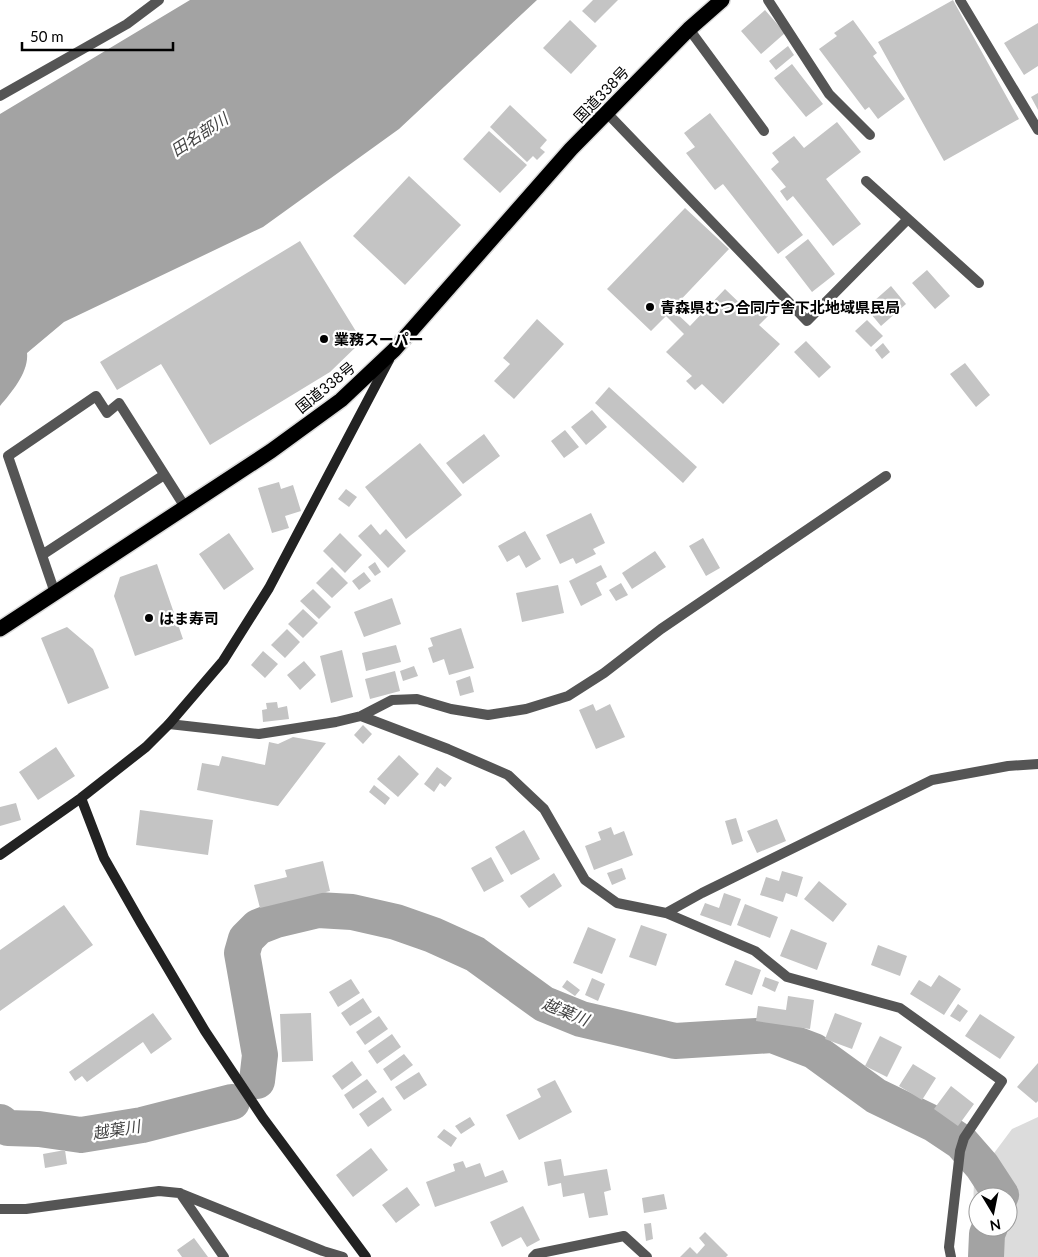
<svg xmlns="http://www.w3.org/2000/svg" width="1038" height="1257" viewBox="0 0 1038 1257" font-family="Lato,'Noto Sans JP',sans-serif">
	<rect width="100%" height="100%" fill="#fff"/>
	<path fill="#dcdcdc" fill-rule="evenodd" d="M1038 1117V1257H987L972 1244 974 1180 1012 1129ZM978 1197H1008V1227H978Z"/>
	<path fill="#a3a3a3" d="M190 0H537L399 129 263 227 64 322 27 353C29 372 12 392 0 406V114Z"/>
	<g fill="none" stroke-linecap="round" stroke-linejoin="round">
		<path stroke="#a3a3a3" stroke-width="36" d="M257 1081 260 1055 242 953 246 939 258 927 276 920 318 910 352 912 396 922 433 935 475 954 544 1004 581 1019 675 1041 772 1035 814 1051 876 1096 934 1124 961 1142 982 1166 1001 1195 1000 1197
			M0 1122 8 1128 39 1129 81 1135 142 1125 232 1102
			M986 1257 987 1234 990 1227"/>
	</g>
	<path fill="#c4c4c4" d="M593 0H618L595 23 582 11Z
		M953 0 1019 119 944 161 878 42Z
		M765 10 785 33 761 54 741 31Z
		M570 20 597 46 571 74 543 48Z
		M853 20 877 53 873 56 905 99 878 119 869 107 865 110 819 49 837 36 834 33Z
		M1038 23V66L1024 75 1004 43Z
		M788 46 794 55 776 70 769 61Z
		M792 64 823 104 806 117 774 78Z
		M1038 93V110L1031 97Z
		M510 105 547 140 540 148 545 152 537 160 533 156 527 162 490 127Z
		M710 113 803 235 778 254 723 184 715 190 686 153 695 147 684 133Z
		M837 122 861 152 826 179 861 224 833 246 793 196 787 201 780 191 786 187 771 169 779 162 772 153 794 136 804 148Z
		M489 131 527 165 500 193 463 159Z
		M409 176 461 225 405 285 353 236Z
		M685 208 729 249 672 309 690 326 725 289 749 312 756 305 768 316 759 325 780 344 723 404 702 384 695 390 686 381 692 376 666 352 684 334 666 316 651 331 607 289Z
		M808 239 835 274 812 292 785 257Z
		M300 241 362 341 330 372 210 445 161 364 117 390 100 362Z
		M927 270 950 296 935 309 912 283Z
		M891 286 906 304 881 326 866 308Z
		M537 319 564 344 514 399 494 381 510 364 503 358Z
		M867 320 883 336 871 347 855 331Z
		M806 341 831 367 819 378 794 352Z
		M883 343 890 352 882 359 875 350Z
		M965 363 990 395 976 407 950 374Z
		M609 387 697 467 683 483 595 403Z
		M592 410 607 427 586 445 571 427Z
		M565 430 579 447 564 458 551 441Z
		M484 434 500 456 463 484 446 463Z
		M420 443 462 495 406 539 365 487Z
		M279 482 281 489 293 485 301 511 285 516 289 528 272 533 258 488Z
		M346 489 357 497 349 507 338 499Z
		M591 513 605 543 593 549 596 554 576 564 573 558 560 564 546 535Z
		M371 524 380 535 386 529 406 551 388 568 358 536Z
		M525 531 541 559 526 568 519 555 507 562 498 546Z
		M229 533 254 569 224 590 199 554Z
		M340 533 362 555 345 573 323 551Z
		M703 538 720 568 706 576 689 546Z
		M655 551 666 567 632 589 622 573Z
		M375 562 381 572 375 576 368 567Z
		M157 564 183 639 135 656 114 596 120 577Z
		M601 565 607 577 596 583 602 595 581 606 569 581Z
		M332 567 348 583 332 598 316 583Z
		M364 572 371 581 359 590 352 581Z
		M621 583 628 595 616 601 609 590Z
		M558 585 564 613 522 622 516 593Z
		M313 589 331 607 319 619 300 601Z
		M392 598 401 624 364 637 354 612Z
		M303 609 318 623 303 638 288 624Z
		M67 627 93 649 109 688 68 704 41 638Z
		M461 628 474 668 449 675 444 659 433 663 428 648 433 646 430 638Z
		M287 629 300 642 285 658 271 645Z
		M396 645 401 662 366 671 362 653Z
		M342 650 353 697 331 703 320 656Z
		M263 651 278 664 265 678 251 665Z
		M304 661 316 675 300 690 287 675Z
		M414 666 418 676 403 681 400 671Z
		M395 671 400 691 370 699 365 679Z
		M470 676 474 692 460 696 456 681Z
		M277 702 278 708 287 706 289 719 263 722 262 710 267 709 266 703Z
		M593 704 596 711 610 704 625 737 596 749 579 710Z
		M363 725 372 734 363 744 354 735Z
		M293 737 326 743 278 806 197 790 202 763 219 766 222 756 265 765 269 742 278 744Z
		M56 747 75 776 38 800 19 772Z
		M399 755 419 774 398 797 377 779Z
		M437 767 452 778 445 787 440 783 434 792 424 784Z
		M374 785 390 798 385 805 369 792Z
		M16 803 21 820 0 826V807Z
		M140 810 213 820 208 855 136 845Z
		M736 818 743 841 732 845 725 821Z
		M777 819 786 841 757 853 747 831Z
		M611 827 614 835 624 831 633 855 594 870 585 846 601 840 598 832Z
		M524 830 540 859 511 875 495 847Z
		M491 857 504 881 484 892 471 868Z
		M323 861 330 891 260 908 254 885 287 877 285 870Z
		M622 868 626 879 612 885 607 873Z
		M782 871 803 877 797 897 786 893 783 902 760 895 766 877 779 881Z
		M554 873 562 886 529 908 520 896Z
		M819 881 847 904 833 922 804 899Z
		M724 893 741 899 731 926 700 915 705 903 719 908Z
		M745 904 778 917 770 938 737 925Z
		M64 905 93 945 0 1011V950Z
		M641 925 667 934 656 966 629 957Z
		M588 927 616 939 602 974 573 963Z
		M791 929 827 943 817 970 780 956Z
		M878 945 907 956 900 976 871 965Z
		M735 960 761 970 752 995 725 985Z
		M939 975 961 989 944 1015 910 994 919 980 931 987Z
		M765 977 779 982 775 992 762 986Z
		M592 978 605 984 598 1001 585 995Z
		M351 979 360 993 338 1007 329 992Z
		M567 980 580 990 575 996 562 987Z
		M788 996 814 1000 810 1029 756 1021 758 1006 786 1010Z
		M363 998 372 1012 350 1026 341 1013Z
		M958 1004 968 1011 960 1022 950 1016Z
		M153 1013 172 1039 151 1054 143 1042 87 1082 82 1076 75 1081 69 1072Z
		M311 1013 313 1061 282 1062 280 1014Z
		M835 1013 862 1023 852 1049 825 1039Z
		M980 1014 1015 1037 1000 1059 965 1036Z
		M379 1016 388 1029 365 1045 356 1032Z
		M392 1034 401 1047 377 1064 368 1051Z
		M880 1036 902 1047 887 1077 865 1066Z
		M404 1054 413 1065 391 1081 383 1069Z
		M352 1061 362 1075 342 1090 332 1076Z
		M1038 1063V1101L1036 1103 1017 1087Z
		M913 1064 936 1078 922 1100 899 1086Z
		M419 1072 427 1085 404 1100 395 1087Z
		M367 1079 377 1092 353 1109 344 1095Z
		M555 1080 572 1112 519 1140 506 1115 541 1097 537 1089Z
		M951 1086 974 1104 958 1126 934 1109Z
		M383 1097 392 1110 368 1127 359 1114Z
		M470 1117 475 1125 461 1134 455 1126Z
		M444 1129 457 1138 451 1147 437 1137Z
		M371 1148 388 1170 353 1197 336 1175Z
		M65 1150 67 1164 45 1168 43 1154Z
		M561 1159 564 1176 607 1169 611 1190 604 1192 608 1215 589 1218 584 1193 563 1197 561 1183 548 1186 544 1162Z
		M463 1161 466 1168 480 1163 485 1177 503 1170 508 1182 435 1207 426 1182 455 1171 453 1164Z
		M407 1187 420 1205 396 1223 382 1205Z
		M664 1194 667 1209 644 1213 642 1198Z
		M523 1206 540 1240 527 1247 521 1237 502 1247 490 1222Z
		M651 1223 653 1239 646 1241 644 1224Z
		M705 1232 728 1255 726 1257H680L690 1247 697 1254 705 1245 699 1238Z
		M194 1238 208 1257H182L177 1250Z"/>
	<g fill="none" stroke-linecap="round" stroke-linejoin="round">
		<defs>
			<path id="highway" d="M0 629 271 451 341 400 394 350 571 149 689 29 722 0"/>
		</defs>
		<use href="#highway" stroke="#dbdbdb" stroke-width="18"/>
		<path stroke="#555" stroke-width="10" d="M689 29 764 131
			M0 96 127 24 159 0
			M607 113 807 321 908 219
			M866 181 979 283
			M42 555 164 475
			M55 593 8 456 96 396 107 413 119 403 185 507"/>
		<path stroke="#555" stroke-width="10" d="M768 0 829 94 870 135
			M960 0 1038 130
			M361 716 448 749 508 775 544 809 585 880 617 903 666 913 702 893 932 780 1008 766 1038 764
			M169 724 259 734 336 722 361 716 392 700 417 699 451 709 488 715 526 709 568 696 604 673 661 629 886 476
			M666 913 755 951 787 977 900 1008 1002 1081 964 1138 960 1151 949 1247 951 1257
			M180 1193 224 1257
			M0 1209H26L159 1191 179 1193 323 1251 343 1257
			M533 1257 536 1254 624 1236 647 1257"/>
		<path stroke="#222" stroke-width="10" d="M81 798 104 858 141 923 205 1031 263 1118 366 1257
			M0 855 81 798 146 747 169 724 223 661 269 588 389 360"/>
		<use href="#highway" stroke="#000" stroke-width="15"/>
	</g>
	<g fill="#000" stroke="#fff" stroke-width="2">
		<circle cx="650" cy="307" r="5"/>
		<circle cx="324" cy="339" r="5"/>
		<circle cx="149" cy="618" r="5"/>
	</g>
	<g text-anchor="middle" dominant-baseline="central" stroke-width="4.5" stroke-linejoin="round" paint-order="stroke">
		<g font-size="15" fill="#000" stroke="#fff">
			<text transform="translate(601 94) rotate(-46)">国道338号</text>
			<text transform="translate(325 387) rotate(-39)">国道338号</text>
		</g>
		<g font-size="15" font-weight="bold" fill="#000" stroke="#fff" text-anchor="start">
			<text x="660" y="307">青森県むつ合同庁舎下北地域県民局</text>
			<text x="334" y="339">業務スーパー</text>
			<text x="159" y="618">はま寿司</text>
		</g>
		<g font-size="16" font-style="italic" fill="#444" stroke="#fff">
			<text transform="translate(199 134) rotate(-33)">田名部川</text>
			<text transform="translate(566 1011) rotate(22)">越葉川</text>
			<text transform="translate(116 1129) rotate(-9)">越葉川</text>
		</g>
	</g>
	<g transform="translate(993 1212) rotate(170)"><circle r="24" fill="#ffffff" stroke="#999999"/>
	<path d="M0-4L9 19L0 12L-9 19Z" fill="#000000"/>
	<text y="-8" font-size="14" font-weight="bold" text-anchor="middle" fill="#000000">N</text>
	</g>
	<path d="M22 42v8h151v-8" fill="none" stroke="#000000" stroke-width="2.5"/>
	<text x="30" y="42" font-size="15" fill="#000000" stroke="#ffffff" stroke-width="4" paint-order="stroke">50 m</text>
</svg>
